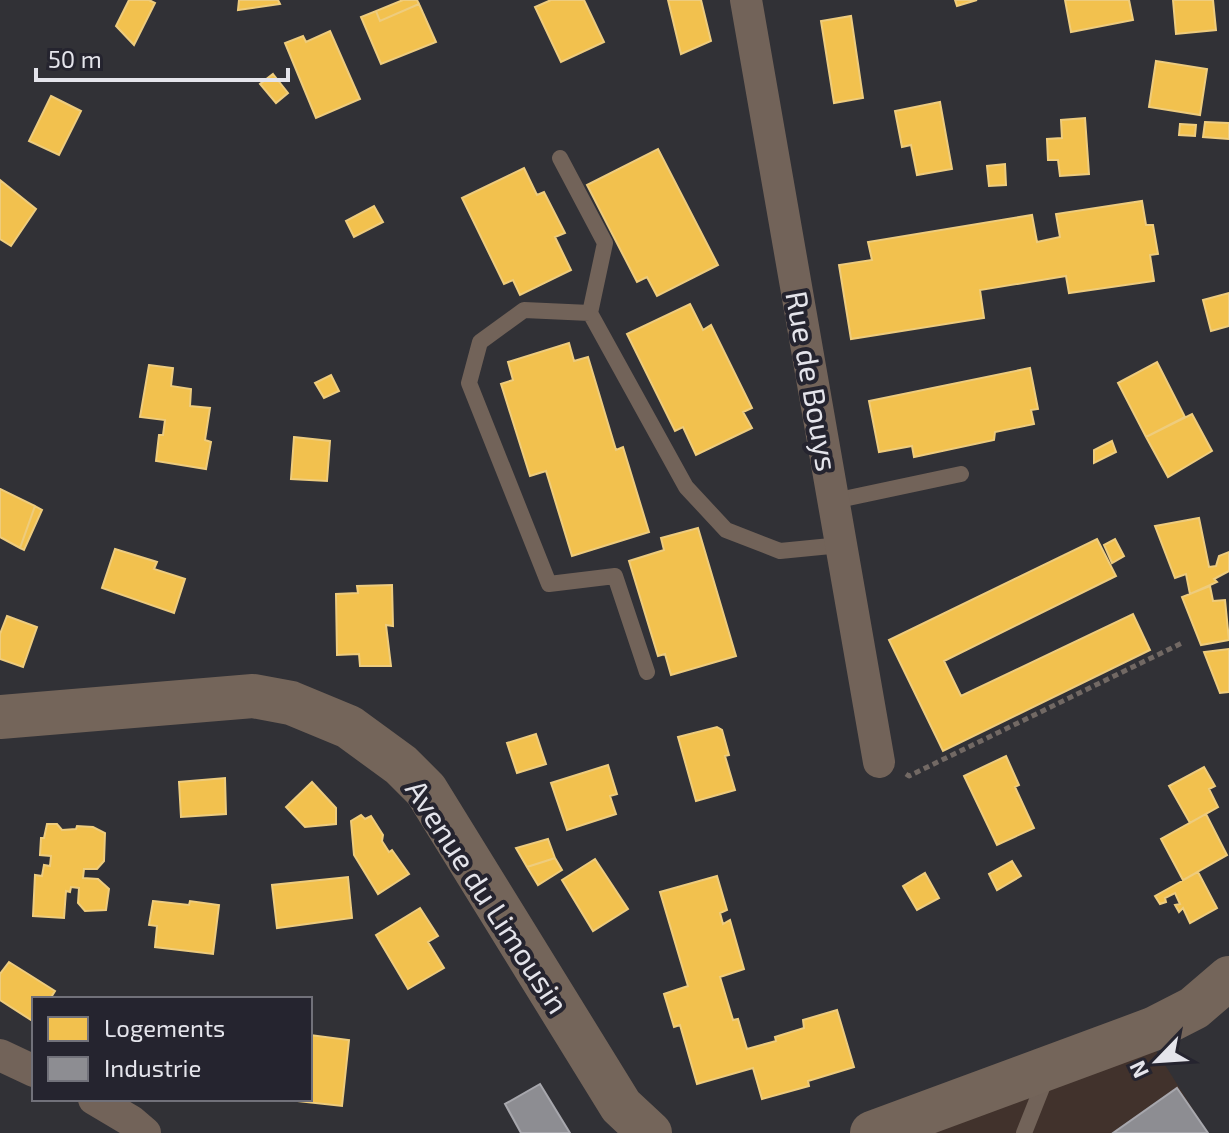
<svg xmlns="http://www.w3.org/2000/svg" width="1229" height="1133" viewBox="0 0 1229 1133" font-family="'Exo 2',sans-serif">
	<rect width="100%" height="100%" fill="#313136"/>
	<path fill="#41322c" d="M1153 1046 1208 1133H932Z"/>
	<path fill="#f2c14e" stroke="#eecc7d" stroke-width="2" d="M129 0H149L155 3 134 45 116 26Z
		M239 0H278L280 4 238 10Z
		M403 0H417L419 4 380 21 376 11Z
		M551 0H584L604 42 561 62 535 7Z
		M668 0H701L711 41 681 54Z
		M955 0H977L957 6Z
		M1065 0H1129L1133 20 1071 32Z
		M1173 0H1213L1216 30 1176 34Z
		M419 4 436 42 381 64 361 17 376 11 380 21Z
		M851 16 863 98 834 103 821 21Z
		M330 31 360 99 316 118 285 43 303 36 306 42Z
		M1156 61 1207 69 1200 115 1149 107Z
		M273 74 288 93 276 103 260 84Z
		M51 96 81 111 59 155 29 141Z
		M940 102 952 169 917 175 911 145 902 147 895 111Z
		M1085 118 1089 174 1060 176 1058 160H1048L1047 139 1062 138 1061 120Z
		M1205 122 1229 123V139L1203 137Z
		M1180 124 1196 125 1195 136 1179 135Z
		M658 149 718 265 657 296 647 277 637 282 587 185Z
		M1005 164 1006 185 989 186 987 166Z
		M524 168 537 195 544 192 565 233 555 237 571 270 520 295 513 280 504 284 462 198Z
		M0 180 36 209 11 246 0 239Z
		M1142 201 1146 225H1153L1158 254 1150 255 1154 281 1069 293 1066 276 980 290 984 318 851 339 839 265 872 260 868 242 1032 215 1037 242 1060 237 1056 214Z
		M374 206 383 222 354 237 346 221Z
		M1229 293V326L1211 331 1203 300Z
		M690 304 703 330 711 325 752 408 743 412 752 428 696 455 683 427 675 431 627 334Z
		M569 343 574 361 588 357 616 450 623 447 649 532 572 556 546 471 530 476 501 384 513 380 508 362Z
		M1157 362 1185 417 1146 437 1118 383Z
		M149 365 173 368 171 386 191 389 190 406 210 408 205 440 211 442 206 469 156 461 159 435H163L165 420 140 417Z
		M1030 368 1038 409 1031 410 1034 424 995 432 994 440 914 457 912 446 879 452 869 401Z
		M331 375 339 391 324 398 315 383Z
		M1192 414 1212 451 1168 477 1146 437Z
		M294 437 330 441 327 481 291 479Z
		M1112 441 1116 452 1094 463V450Z
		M0 489 35 506 20 548 0 537Z
		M35 506 42 510 24 550 20 548Z
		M1199 518 1209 567 1216 566 1219 556 1229 552V571L1214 579 1217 582 1190 594 1186 574 1175 578 1155 526Z
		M698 528 736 656 671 675 665 654 658 656 629 561 664 550 661 538Z
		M1097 539 1116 576 944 661 961 696 1133 614 1150 650 943 751 889 640Z
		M1115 539 1124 556 1112 563 1104 545Z
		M115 549 157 562 154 569 185 579 174 613 102 588Z
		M392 585 393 626 386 625 391 666H360L359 654 337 655 336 594 358 593 357 586Z
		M1210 586 1213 601 1225 600 1229 640 1201 645 1182 597Z
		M7 616 37 627 23 667 0 659V634Z
		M1229 649V692L1220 693 1204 652Z
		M717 727 722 730 729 755 725 756 735 790 696 801 678 737Z
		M536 734 546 764 517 773 507 743Z
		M1006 756 1019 785 1015 787 1034 828 997 845 964 776Z
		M608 765 617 794 610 796 616 814 567 830 551 783Z
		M1204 767 1215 786 1209 789 1218 807 1190 823 1169 786Z
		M225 778 226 814 181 817 179 782Z
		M312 782 336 808V824L305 827 286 807Z
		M1206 814 1227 855 1183 880 1161 839Z
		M361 815 365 819 371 816 383 835 382 841 389 852 392 850 409 874 378 894 354 855 351 821Z
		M47 824H57L62 830 76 829 77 826 93 827 105 833 104 861 97 869H84L83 878 98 879 109 889 106 910 85 911 78 903 79 888 71 887 70 892 66 891 64 918 33 916 35 875 42 876 44 865 50 866 51 856 40 855 41 838H44Z
		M548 839 555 858 527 867 516 848Z
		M555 858 562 870 538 885 527 867Z
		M595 859 628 909 593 931 562 880Z
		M1012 861 1021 876 997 890 989 874Z
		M1198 872 1217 908 1190 923 1183 908 1179 912 1175 905 1180 904 1175 893 1165 898 1166 902 1160 904 1155 896Z
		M925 873 939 898 917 910 903 886Z
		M717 876 727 910 720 913 723 924 730 920 744 969 720 977 733 1020 738 1019 747 1049 776 1041 775 1037 804 1028 803 1020 837 1010 854 1067 808 1081 809 1086 762 1099 753 1068 697 1084 680 1025 674 1027 664 994 688 986 660 892Z
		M348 877 352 918 277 928 272 885Z
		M153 901 189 905 190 901 219 905 213 954 155 947 157 926 149 925Z
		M420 908 438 936 428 942 444 968 408 989 376 935Z
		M9 962 55 991 50 999H34V1022L0 1000V974Z
		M310 1035 349 1040 342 1106 279 1099H310Z"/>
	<path fill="#8d8d92" stroke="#a7a7ad" stroke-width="2" d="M540 1084 570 1133H521L505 1104Z
		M1177 1088 1208 1133H1113Z"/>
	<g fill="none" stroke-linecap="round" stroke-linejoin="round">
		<path stroke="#726964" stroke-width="5" stroke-dasharray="6 4" stroke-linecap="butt" d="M906 774 909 776 1182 643"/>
		<path stroke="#726359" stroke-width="16" d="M560 158 605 243 590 313
			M834 501 961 474
			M647 672 615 576 549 584 469 383 480 342 524 310 590 313 686 487 726 530 780 551 841 545
			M1024 1133 1047 1075"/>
		<path stroke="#726359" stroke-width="32" d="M746 0 879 762
			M0 1055 34 1071
			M94 1099 131 1121 145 1133"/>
		<path stroke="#74655a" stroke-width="44" d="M0 717 253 696 291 703 349 727 401 765 426 790 621 1106 650 1133
			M872 1133 1153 1029 1194 1008 1229 978"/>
	</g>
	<g text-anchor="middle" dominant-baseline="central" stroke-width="8" stroke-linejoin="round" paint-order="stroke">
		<g font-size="30" fill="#e4e4eb" stroke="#25242f">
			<text transform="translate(813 381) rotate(80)">Rue de Bouys</text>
			<text transform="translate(488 896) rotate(57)">Avenue du Limousin</text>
		</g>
	</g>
	<rect x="32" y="997" width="280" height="104" fill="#25242f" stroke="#71717a" stroke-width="2"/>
	<rect x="48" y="1017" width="40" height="24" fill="#f2c14e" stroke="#71717a" stroke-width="2"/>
	<text x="104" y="1037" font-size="24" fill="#e4e4eb">Logements</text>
	<rect x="48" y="1057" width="40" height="24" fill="#8d8d92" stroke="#71717a" stroke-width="2"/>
	<text x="104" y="1077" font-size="24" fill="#e4e4eb">Industrie</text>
	<g transform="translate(1157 1061) rotate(245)" stroke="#25242f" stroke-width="6" paint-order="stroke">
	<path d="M0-6L14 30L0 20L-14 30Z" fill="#e4e4eb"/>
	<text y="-12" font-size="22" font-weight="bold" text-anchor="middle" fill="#e4e4eb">N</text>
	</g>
	<path d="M36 68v12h252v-12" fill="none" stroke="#e4e4eb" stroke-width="4"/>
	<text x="48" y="68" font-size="24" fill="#e4e4eb" stroke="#25242f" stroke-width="6" paint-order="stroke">50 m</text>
</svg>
